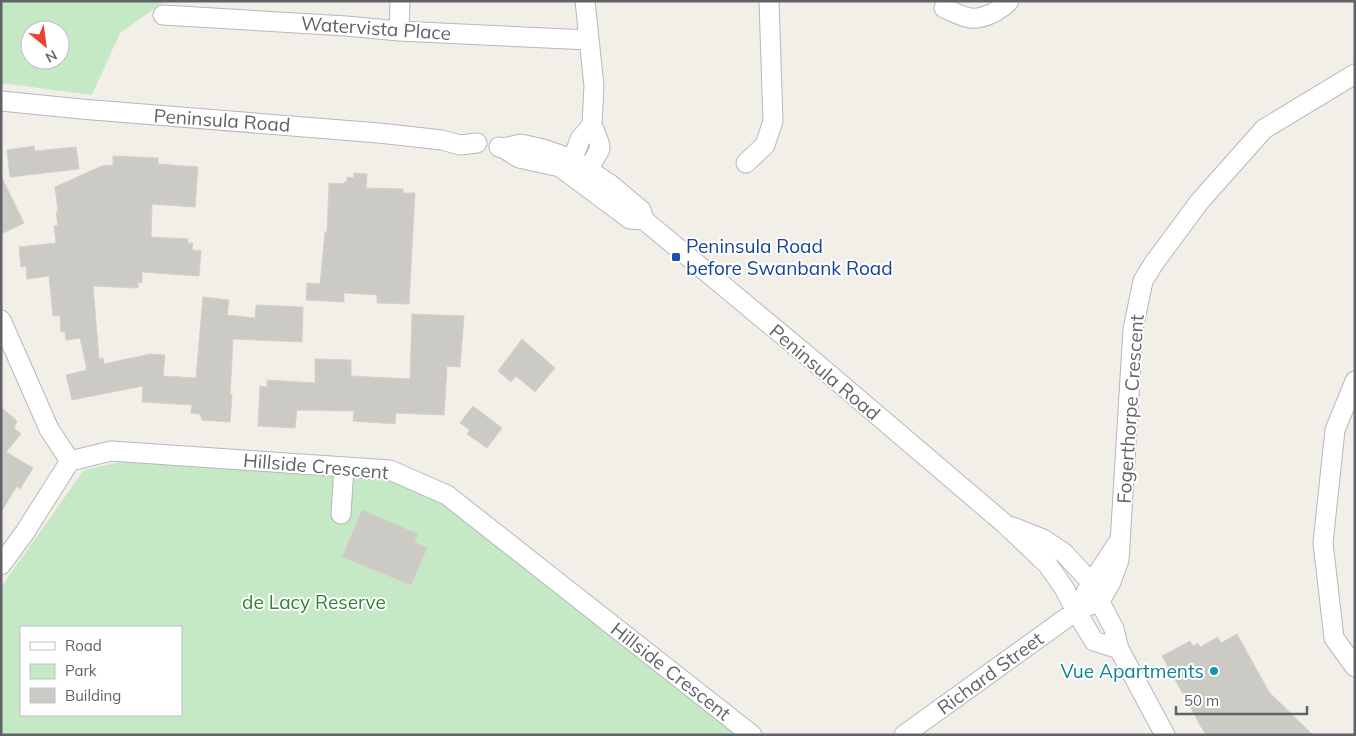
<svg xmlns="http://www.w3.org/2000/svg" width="1356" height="736" viewBox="0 0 1356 736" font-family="Mulish,sans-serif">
	<rect width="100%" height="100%" fill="#f1efe8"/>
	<path fill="#c5e8c5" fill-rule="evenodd" d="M1 1H165L120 33 92 95 1 83ZM30 30H60V60H30Z
		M125 461 389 473 417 482 752 735H1V587L84 470ZM21 627H181V715H21Z"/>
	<path fill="#cccac5" stroke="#d6d1c6" d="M34 146 35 151 76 147 79 169 10 177 7 150Z
		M113 156 158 158V164L198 167 195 207 152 204 151 237 188 239V243H193L192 250 201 251 199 276 142 272V283L138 282V288L93 286 99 359 103 358 104 364 150 354 165 355 163 376 196 378 203 297 229 300 227 315 255 318 256 305 303 307 302 342 233 339 230 395H232L230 422 202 420 200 414 191 413 192 405 142 402 143 386 72 400 66 375 87 370 80 338 66 340 65 332H61L60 316H53L49 276 27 279 26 266 21 267 19 247 56 243 54 226 58 225 56 212 58 211 55 187 102 166 113 165Z
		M354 173 367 174 366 188 403 189V193H415L409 304 377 303V295L344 293V302L306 300 307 283 320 284 325 232H327L329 183 344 184V182H347V177L354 178Z
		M1 176 24 223 1 234Z
		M412 314 464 316 460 367 447 366 444 415 396 413 395 424 353 421 354 411 297 410 295 428 258 426 260 386 267 387V380L315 383V359L351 360V376L410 379Z
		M522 339 555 368 535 392 516 376 511 382 498 371Z
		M473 406 502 428 487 448 467 434 470 430 460 423Z
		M1 407 17 421 14 428 21 434 6 452 33 468 20 489 17 486 1 512Z
		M362 510 418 534 414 542 427 548 411 585 342 557Z
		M1237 634 1269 692 1313 735H1208L1204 732 1162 656 1190 641 1193 646 1198 643 1200 647 1218 637 1221 643Z"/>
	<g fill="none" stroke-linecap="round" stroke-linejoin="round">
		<defs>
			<path id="minor" d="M944 8C964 17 972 23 993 13 999 9 1004 7 1009 1
				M163 15 346 26 399 31 589 40
				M399 31 400 1
				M1 101 81 109 379 133 442 140 460 145 477 143
				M499 147 503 148 519 158 560 167 630 219 644 220
				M503 148 521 144 543 149 572 159 611 185 641 210 644 220 809 357 1005 524 1048 565 1064 588 1076 611 1094 641 1119 649
				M746 163 765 145 773 121 769 1
				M569 170 580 139 592 125
				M583 179 600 149 599 142 592 125 594 86 585 1
				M1 320 49 429 70 461
				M1355 381 1335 430 1323 543 1334 638 1355 667
				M341 514 344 467
				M1013 527 1043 539 1064 553 1088 579 1114 629 1119 649 1165 735
				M1 565 25 532 70 461 111 451 390 470 447 495 752 735
				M1086 592 1117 544
				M904 735 1076 611 1100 601 1111 582 1119 560 1133 329 1143 281 1154 263 1200 201 1264 129 1355 74"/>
		</defs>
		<use href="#minor" stroke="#b5b8bc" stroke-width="21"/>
		<use href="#minor" stroke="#fff" stroke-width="19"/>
	</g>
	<rect fill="#1a4fb4" stroke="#fff" stroke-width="2" x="671" y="252" width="10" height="10" rx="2.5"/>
	<circle fill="#0f9aa8" stroke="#fff" stroke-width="2" cx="1214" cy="671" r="5"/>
	<g text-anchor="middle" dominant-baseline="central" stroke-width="4" stroke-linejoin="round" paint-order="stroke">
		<g font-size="19" fill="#5f6368" stroke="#fff">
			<text transform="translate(376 28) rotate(4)">Watervista Place</text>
			<text transform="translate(222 120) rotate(4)">Peninsula Road</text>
			<text transform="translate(825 372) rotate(40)">Peninsula Road</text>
			<text transform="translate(1130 409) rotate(-86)">Fogerthorpe Crescent</text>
			<text transform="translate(316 466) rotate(5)">Hillside Crescent</text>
			<text transform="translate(671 671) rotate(38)">Hillside Crescent</text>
			<text transform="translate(990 673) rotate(-36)">Richard Street</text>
		</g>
		<g font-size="19" fill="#164399" stroke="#fff" text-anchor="start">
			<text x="686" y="246">Peninsula Road<tspan x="686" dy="22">before Swanbank Road</tspan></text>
		</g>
		<g font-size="19" fill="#348238" stroke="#fff">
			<text x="314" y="602">de Lacy Reserve</text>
		</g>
		<g font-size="19" fill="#0d838f" stroke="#fff" text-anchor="end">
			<text x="1204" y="671">Vue Apartments</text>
		</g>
	</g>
	<rect width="1356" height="736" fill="none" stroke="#5f6368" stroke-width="5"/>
	<rect x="20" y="626" width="162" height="90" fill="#ffffff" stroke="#bfc1c3"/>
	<rect x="30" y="642" width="25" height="8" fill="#ffffff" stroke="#bfc1c3"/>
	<text x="65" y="651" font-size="15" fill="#5f6368">Road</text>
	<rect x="30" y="664" width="25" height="15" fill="#c5e8c5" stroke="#bfc1c3"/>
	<text x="65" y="676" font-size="15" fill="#5f6368">Park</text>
	<rect x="30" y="688" width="25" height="15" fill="#cccac5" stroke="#bfc1c3"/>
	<text x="65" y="701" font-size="15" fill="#5f6368">Building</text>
	<g transform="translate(45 45) rotate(151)"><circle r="24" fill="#ffffff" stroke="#bfc1c3"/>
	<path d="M0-4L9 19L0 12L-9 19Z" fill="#ea4335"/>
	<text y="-8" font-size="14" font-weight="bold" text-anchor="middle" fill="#5f6368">N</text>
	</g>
	<path d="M1176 706v8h131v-8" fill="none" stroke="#5f6368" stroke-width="2.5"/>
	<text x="1184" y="706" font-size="15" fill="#5f6368" stroke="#ffffff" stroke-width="4" paint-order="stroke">50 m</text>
</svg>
